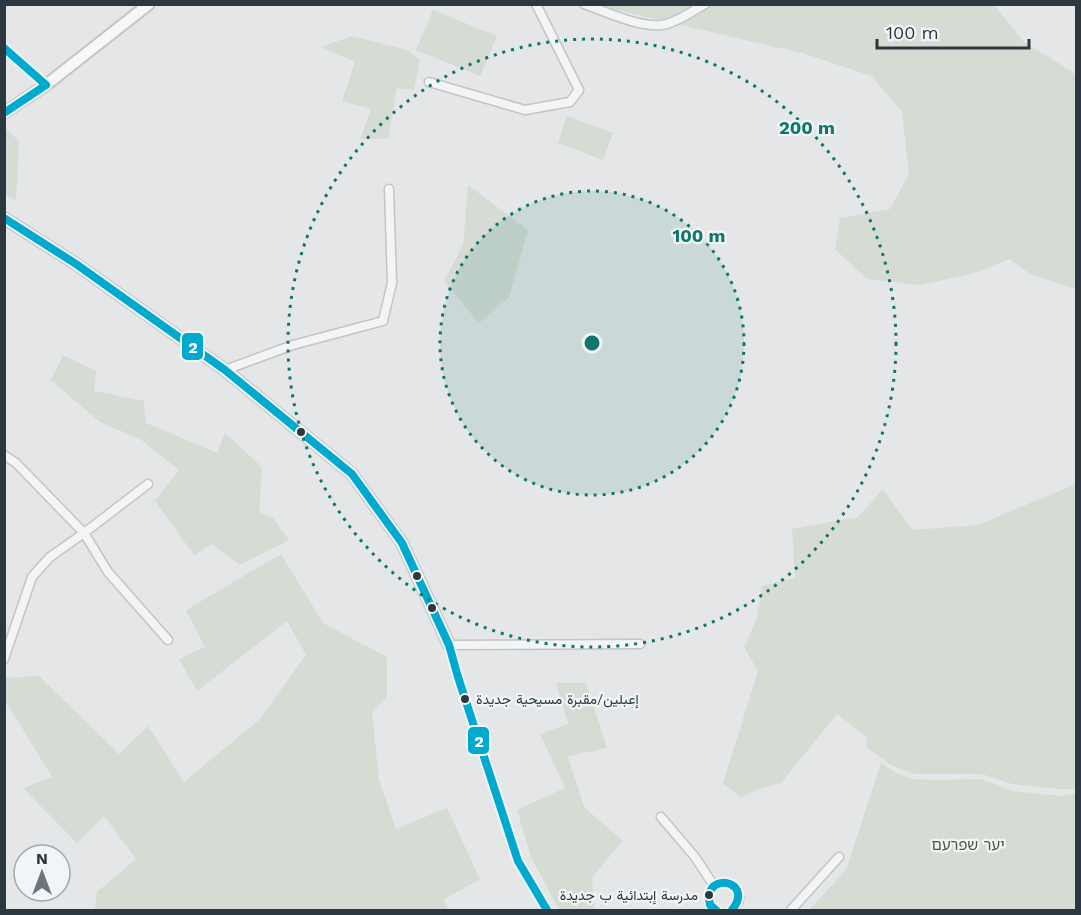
<svg xmlns="http://www.w3.org/2000/svg" width="1081" height="915" viewBox="0 0 1081 915" font-family="'Work Sans',Vazirmatn,'Noto Sans Hebrew',sans-serif">
	<rect width="100%" height="100%" fill="#e4e6e8"/>
	<path fill="#d6dcd4" d="M594 5H994L1024 42 1073 72 1076 80V289L1030 274 1009 259 975 273 920 285 867 279 835 249 840 218 890 209 909 174 902 112 871 76 802 53Z
		M433 10 497 36 480 76 416 50Z
		M352 36 407 50 420 59 414 90 397 88 388 139H360L371 109 342 101 355 62 321 47Z
		M567 116 613 133 603 160 558 143Z
		M4 127 19 141 16 201 5 194Z
		M468 185 528 230 509 297 479 323 444 281 463 245Z
		M63 355 96 371 94 391 144 401 146 423 217 453 225 433 262 467 259 512 273 518 289 540 240 565 212 544 194 555 155 501 179 470 140 439 100 422 51 380Z
		M1076 484V789H1060L1012 784 982 774H915L893 766 867 748V738L837 714 781 783 762 788 741 797 723 783 758 671 744 647 757 618 762 586 795 578 792 529 858 517 883 489 912 530 978 525Z
		M281 554 323 623 387 657V697L372 712 379 780 396 829 447 808 480 879 443 900 450 910H95L97 892 136 859 104 816 77 843 23 788 52 777 5 700V678L39 676 119 754 148 726 184 782 259 720 306 655 287 621 197 691 179 659 205 647 186 610Z
		M556 683H586L607 748 568 756 584 807 623 841 592 877 594 910H559L531 857 517 810 565 788 540 734 568 724Z
		M881 763 896 773 912 779 937 780 981 779 1013 791 1060 796 1076 793V910H809L846 870Z"/>
	<g fill="none" stroke-linecap="round" stroke-linejoin="round">
		<defs>
			<path id="minor" d="M584 4C607 12 643 30 667 24 680 20 693 11 705 4
				M4 48 46 85
				M429 82 525 110 570 102 579 90 536 4
				M225 370 293 345 383 321 392 283 389 189
				M4 455 16 463 84 533 108 572 168 640
				M4 659 32 577 50 557 84 533 148 484
				M661 817 695 857 714 886
				M547 910 518 861 458 677 449 645 640 644
				M716 910 710 905 709 895C719 867 754 892 732 910
				M791 910 839 857"/>
			<path id="tertiary" d="M4 218 76 264 225 370 352 474 402 543 449 645"/>
			<path id="secondary" d="M4 113 46 85 149 4"/>
		</defs>
		<use href="#minor" stroke="#c2c4c6" stroke-width="11"/>
		<use href="#tertiary" stroke="#c2c4c6" stroke-width="14"/>
		<use href="#secondary" stroke="#c2c4c6" stroke-width="14"/>
		<use href="#minor" stroke="#f2f4f5" stroke-width="8"/>
		<use href="#tertiary" stroke="#f2f4f5" stroke-width="10"/>
		<use href="#secondary" stroke="#f6f7f7" stroke-width="10"/>
		<defs>
			<path id="bus-1" d="M4 48 46 85
				M4 113 46 85
				M4 218 76 264 225 370 352 474 402 543 449 645 458 677 518 861 547 910
				M716 910 710 905C710 902 708 898 709 895 714 872 753 884 732 910"/>
		</defs>
		<use href="#bus-1" stroke="#f1f5f7" stroke-width="12"/>
		<use href="#bus-1" stroke="#00a9ce" stroke-width="8"/>
	</g>
	<circle cx="592" cy="343" r="152" fill="#0f766e" fill-opacity=".12"/>
	<g fill="none" stroke="#0f766e" stroke-width="3" stroke-dasharray="3 6">
		<circle cx="592" cy="343" r="152"/>
		<circle cx="592" cy="343" r="304"/>
	</g>
	<g fill="#2b3840" stroke="#f1f5f7" stroke-width="2">
		<circle cx="301" cy="432" r="5"/>
		<circle cx="417" cy="576" r="5"/>
		<circle cx="432" cy="608" r="5"/>
		<circle cx="465" cy="699" r="5"/>
		<circle cx="709" cy="895" r="5"/>
	</g>
	<g text-anchor="middle" dominant-baseline="central" stroke-width="4.5" stroke-linejoin="round" paint-order="stroke">
		<g font-size="14" fill="#2b3840" stroke="#f1f5f7" text-anchor="start">
			<text x="476" y="699">إعبلين/مقبرة مسيحية جديدة</text>
			<text x="698" y="895" text-anchor="end">مدرسة إبتدائية ب جديدة</text>
		</g>
		<g font-size="15" fill="#475b39" stroke="#f1f5f7">
			<text x="968" y="845">יער שפרעם</text>
		</g>
	</g>
	<circle cx="592" cy="343" r="9" fill="#0f766e" stroke="#f1f5f7" stroke-width="3"/>
	<g font-size="18" text-anchor="middle" font-weight="bold" fill="#0f766e" stroke="#f1f5f7" stroke-width="4.5" stroke-linejoin="round" paint-order="stroke">
		<text x="807" y="134">200 m</text>
		<text x="699" y="242">100 m</text>
	</g>
	<g stroke="#f1f5f7" stroke-width="2">
		<rect x="181" y="332" width="23" height="29" rx="6" fill="#00a9ce"/>
		<rect x="467" y="726" width="23" height="29" rx="6" fill="#00a9ce"/>
	</g>
	<g font-size="16" text-anchor="middle" font-weight="bold" fill="#fff">
		<text x="193" y="353">2</text>
		<text x="479" y="747">2</text>
	</g>
	<rect width="1081" height="915" fill="none" stroke="#2b3840" stroke-width="12"/>
	<g transform="translate(42 873)"><circle r="28" fill="#f1f5f7" stroke="#a2a9ae" stroke-width="1.5"/>
	<path d="M0-4.5L10 22L0 15L-10 22Z" fill="#6c757b"/>
	<text y="-9" font-size="16" font-weight="bold" text-anchor="middle" fill="#2b3840">N</text>
	</g>
	<path d="M877 39v9h152v-9" fill="none" stroke="#2b3840" stroke-width="3"/>
	<text x="886" y="39" font-size="18" fill="#2b3840" stroke="#f1f5f7" stroke-width="4.5" paint-order="stroke">100 m</text>
</svg>
